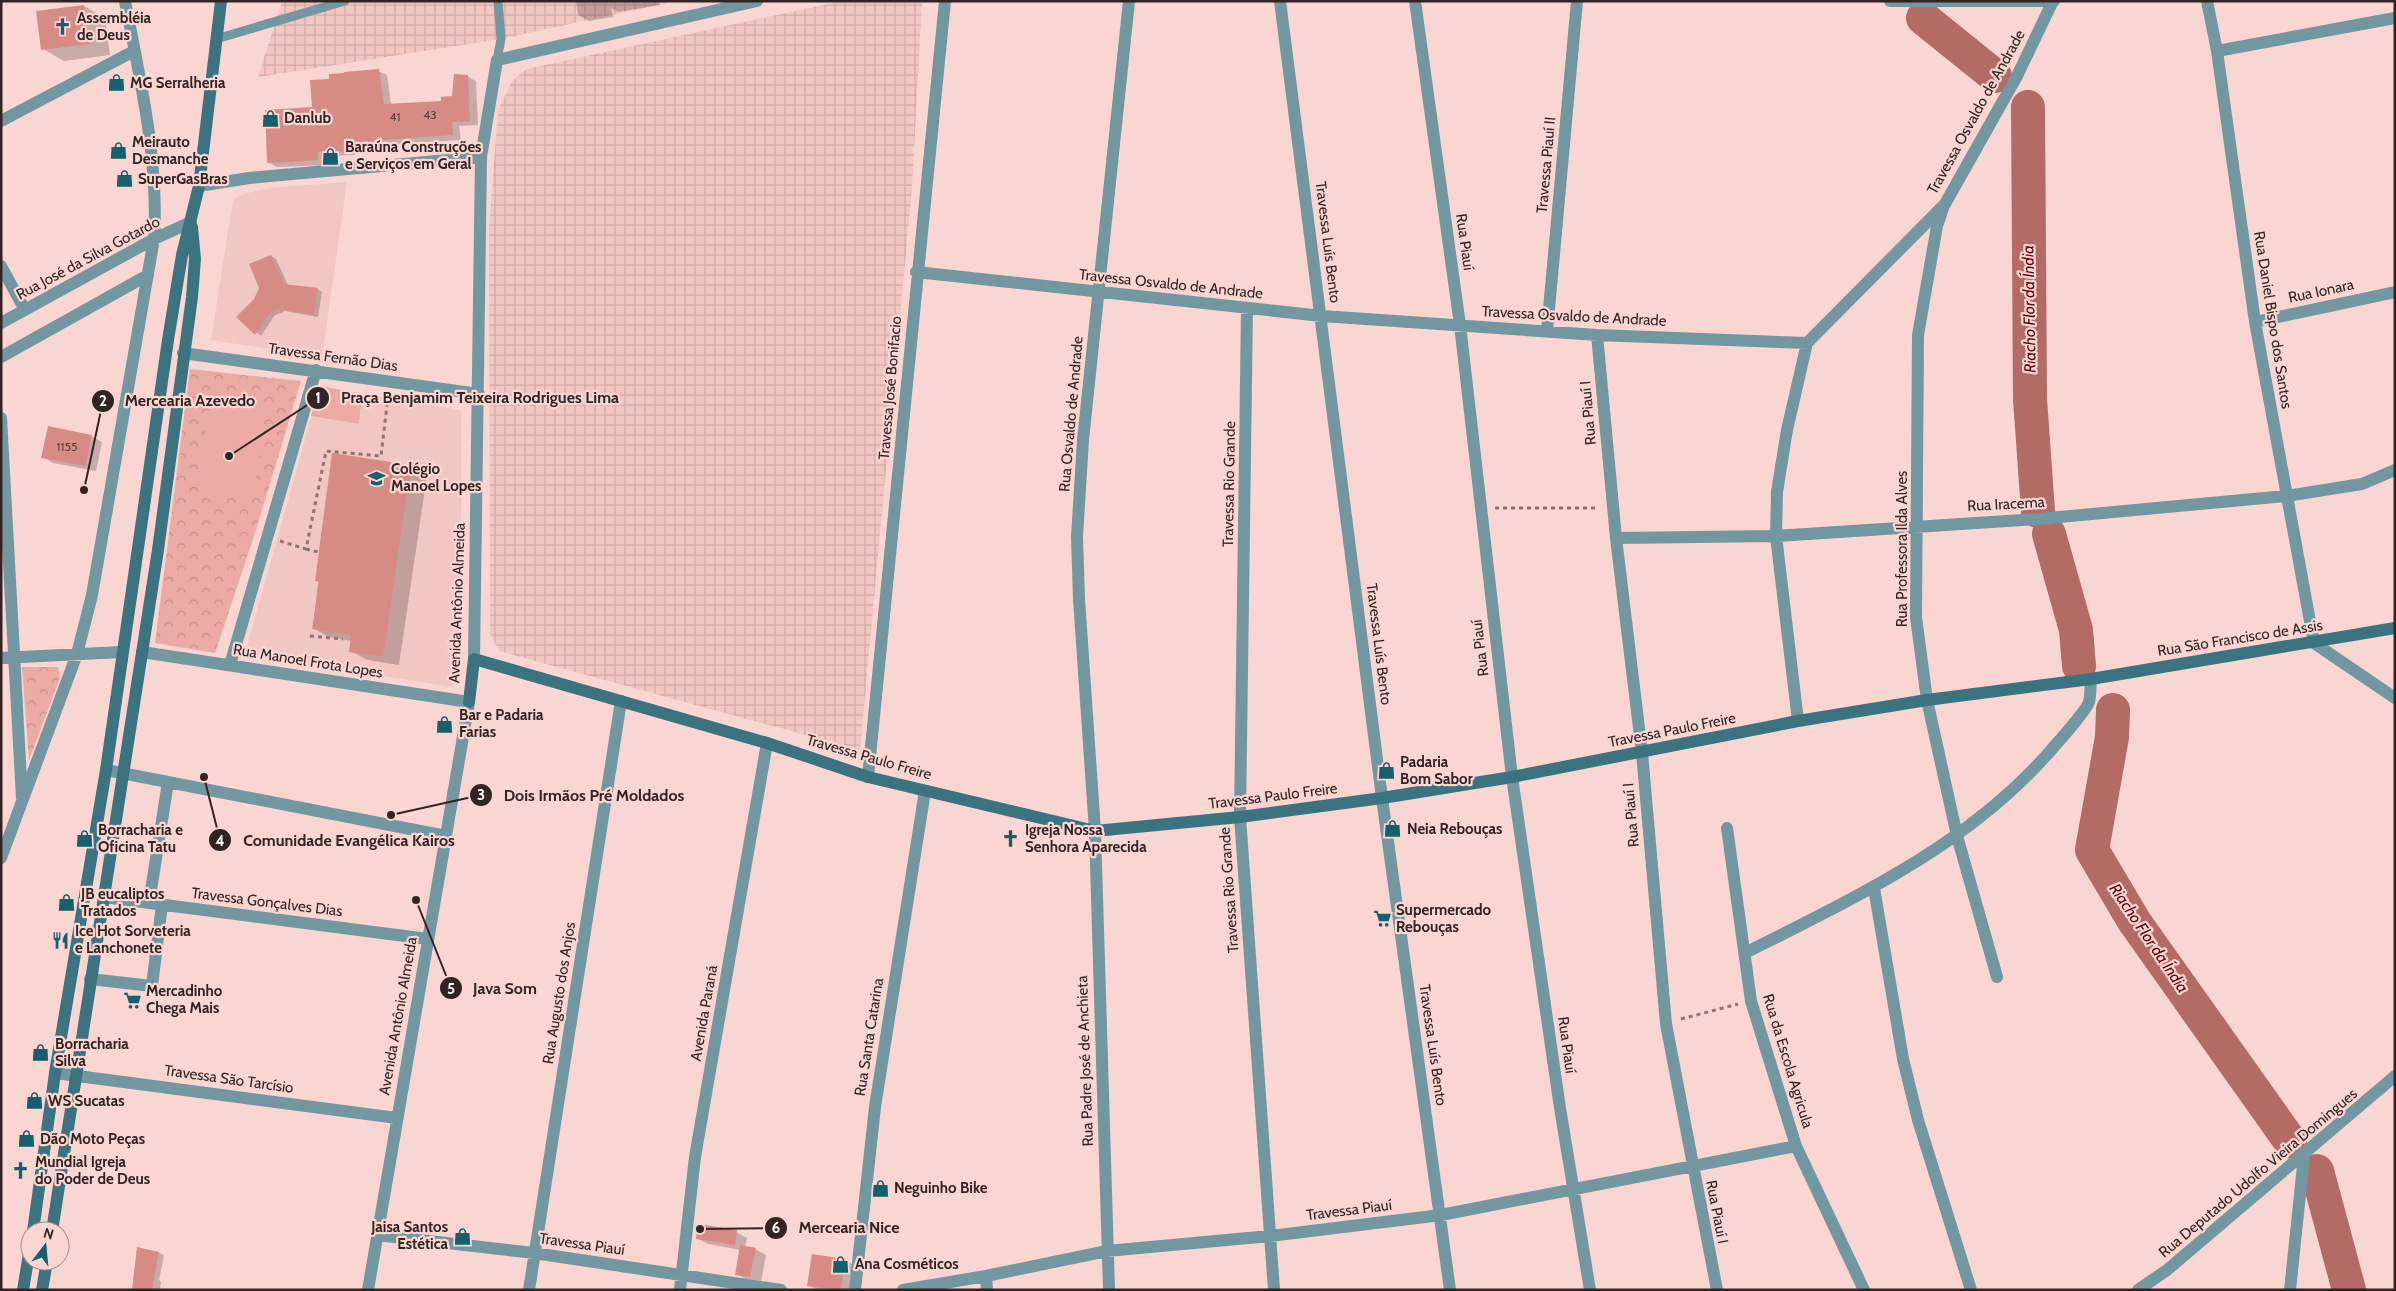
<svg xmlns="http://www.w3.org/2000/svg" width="2396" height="1291" viewBox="0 0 2396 1291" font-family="Cabin,sans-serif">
	<defs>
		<pattern id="industrial-grid" width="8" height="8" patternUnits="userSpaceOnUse" patternTransform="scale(1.25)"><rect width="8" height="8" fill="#f2c7c2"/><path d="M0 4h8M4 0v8" fill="none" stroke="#d0aba6"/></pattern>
		<pattern id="park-crowns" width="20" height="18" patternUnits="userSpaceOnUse" patternTransform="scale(1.25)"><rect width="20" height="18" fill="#ecaaa4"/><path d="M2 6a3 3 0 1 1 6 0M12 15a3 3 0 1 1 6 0" fill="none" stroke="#cb928d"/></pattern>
	</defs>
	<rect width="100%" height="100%" fill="#f9d6d2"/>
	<path fill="#f2c7c2" d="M347 182 322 357 211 340 233 200 244 194 269 188Z
		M320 386 461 410V619L453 687 245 654Z"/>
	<path fill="url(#industrial-grid)" d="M282 1H676L501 39 258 77Z
		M842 1H922L912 188 860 750 499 651 490 634 489 229 498 111 512 81 527 69Z"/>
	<path fill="url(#park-crowns)" d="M190 369 301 381 256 530 215 653 155 643Z
		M22 667H58L60 678 29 760Z"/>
	<path fill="#ecaaa4" d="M320 386 362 394 359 424 311 416Z
		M211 396 267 405 253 498 197 490Z"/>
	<path fill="#0003" d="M576 1H659L660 5 618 12 611 8 613 17 589 21 578 15Z
		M84 6 105 18 110 55 64 61 43 49Z
		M378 71 387 75 391 105 443 102 453 97 468 77 476 81 478 125 459 126 461 140 377 145V151L355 152V155L326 156V165L277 167 268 162 313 108 331 80Z
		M271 256 276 259 288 285 317 289 322 292 318 317 285 311 274 316 261 336 238 317 255 300Z
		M91 436 102 442 96 471 53 463 43 457Z
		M333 454 411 466 427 475 399 665 367 660 351 651 352 641 329 637 313 628Z
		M736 1232 747 1238 745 1247 755 1249 766 1255 761 1282 747 1280 737 1274 741 1250 708 1244 697 1238Z
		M159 1253 164 1255 159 1280 161 1282 160 1290H133Z
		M845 1260 861 1269 858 1290H817L809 1285Z"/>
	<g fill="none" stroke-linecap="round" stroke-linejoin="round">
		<path stroke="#b36b65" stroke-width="34" d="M1923 18 1995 76
			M2028 107 2030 399 2038 511
			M2049 534 2076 630 2079 666
			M2113 710 2112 737 2092 850 2134 921 2290 1141
			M2317 1171 2349 1290"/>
	</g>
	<path fill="#d68c85" d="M84 5 89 44 41 50 36 11Z
		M379 69 384 104 441 101V97L452 96 454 74 468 75 470 121 452 122 453 135 369 141V147L347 148V151L318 152V160L267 163 265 110 312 107 310 80 329 79V74L344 73V72Z
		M271 255 284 284 318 288 313 315 279 309 269 314 255 335 236 317 254 299 259 288 249 264Z
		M48 426 92 435 86 466 41 458Z
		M332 453 411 465 383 657 349 652 351 635 312 629 319 582 315 581Z
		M698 1224 737 1230 735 1245 696 1239Z
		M740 1245 756 1248 750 1277 735 1275Z
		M137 1247 159 1252 152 1290H132Z
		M812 1254 845 1259 841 1290 807 1286Z"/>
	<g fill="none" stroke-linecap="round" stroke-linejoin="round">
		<path stroke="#8c7573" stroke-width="3" stroke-dasharray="4 4" stroke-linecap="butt" d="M1495 508H1599
			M280 541 306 549 326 451 381 456 388 397
			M306 549 318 552
			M310 636 343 639
			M1681 1019 1738 1004"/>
		<path stroke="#7397a0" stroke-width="9" d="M216 39 345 1
			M497 60 501 39 498 1"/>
		<path stroke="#7397a0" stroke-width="12" d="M1280 1 1382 798 1450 1290
			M1415 1 1460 325 1512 777 1560 1108 1590 1290
			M1890 1H2054
			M2207 1 2217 51 2255 322 2314 643 2395 698
			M2217 51 2395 18
			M1 121 134 51
			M199 186 249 178 481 157
			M1943 208 1937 226 1918 335 1916 617 1927 700 1957 836 1997 977
			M1 266 25 310
			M916 272 1322 316 1597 335 1807 343 1945 204 2017 76 2053 1
			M1247 308 1240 817 1274 1290
			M2255 322 2395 292
			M1 323 154 239 191 222
			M1547 331 1577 1
			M1597 335 1616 538 1642 753 1666 1024 1717 1290
			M183 353 479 394
			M1 357 148 275
			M1 418 22 798
			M1616 538 1776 536 2038 519 2286 496 2362 484 2395 470
			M142 652 469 702 368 1290
			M1 658 122 652
			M474 659 481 157 497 60 757 1
			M230 665 316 370
			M1798 721 1776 536 1777 492 1787 430 1807 343
			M106 770 446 836
			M868 777 945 1
			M1727 828 1751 1001 1796 1146 1864 1290
			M1 858 77 654 92 595 154 239C159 160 140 79 125 1
			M1874 888 1903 1059 1918 1120 1971 1290
			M103 897 428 939
			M149 903 168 782
			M1745 953C1856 897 1969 845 2052 749 2059 741 2086 711 2089 702 2091 695 2090 686 2091 679
			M90 979 152 986 162 904
			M55 1073 397 1118
			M377 1235 534 1253 781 1290
			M986 1276 987 1290
			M529 1290 621 701
			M680 1290 695 1157 767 743
			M855 1290 875 1107 925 791
			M903 1290 986 1276 1107 1251 1270 1236 1441 1215 1796 1146
			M1109 1290 1095 831 1079 599 1077 537 1083 440 1129 1
			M2138 1290 2167 1270 2395 1076
			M2290 1290 2304 1156"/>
		<path stroke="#3b7480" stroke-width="12" d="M469 702 474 659 767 743 868 777 1095 831 1240 817 1382 798 1512 777 1798 721 1927 700 2091 679 2395 628
			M33 1231 55 1073 106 770 168 340 182 255 199 186 221 1
			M52 1231 158 550 192 297 195 259 192 227
			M23 1290 30 1248
			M42 1290 47 1261"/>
	</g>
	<defs>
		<symbol id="church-bare" viewBox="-9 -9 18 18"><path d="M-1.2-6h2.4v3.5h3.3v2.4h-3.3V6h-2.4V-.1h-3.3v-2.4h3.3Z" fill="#16606e" stroke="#f9d6d2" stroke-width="2.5" paint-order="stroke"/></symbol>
		<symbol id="shop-bare" viewBox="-9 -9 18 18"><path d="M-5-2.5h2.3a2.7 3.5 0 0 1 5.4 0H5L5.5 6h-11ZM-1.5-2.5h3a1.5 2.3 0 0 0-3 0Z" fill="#16606e" stroke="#f9d6d2" stroke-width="2.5" paint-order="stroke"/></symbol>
		<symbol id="school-bare" viewBox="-9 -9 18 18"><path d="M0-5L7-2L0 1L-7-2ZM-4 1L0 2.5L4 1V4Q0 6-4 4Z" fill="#16606e" stroke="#f9d6d2" stroke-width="2.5" paint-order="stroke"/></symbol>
		<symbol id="supermarket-bare" viewBox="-9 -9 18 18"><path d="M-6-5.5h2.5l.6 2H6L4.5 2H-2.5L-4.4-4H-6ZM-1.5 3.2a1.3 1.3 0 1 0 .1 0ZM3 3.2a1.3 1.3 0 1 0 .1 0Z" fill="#16606e" stroke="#f9d6d2" stroke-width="2.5" paint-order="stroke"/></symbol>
		<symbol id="restaurant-bare" viewBox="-9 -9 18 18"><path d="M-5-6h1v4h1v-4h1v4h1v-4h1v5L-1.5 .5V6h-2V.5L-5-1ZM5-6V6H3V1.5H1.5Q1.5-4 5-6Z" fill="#16606e" stroke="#f9d6d2" stroke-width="2.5" paint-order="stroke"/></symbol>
	</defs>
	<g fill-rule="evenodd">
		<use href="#church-bare" x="50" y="14" width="25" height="25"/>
		<use href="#shop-bare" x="104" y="70" width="25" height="25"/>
		<use href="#shop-bare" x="258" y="106" width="25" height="25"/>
		<use href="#shop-bare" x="106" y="138" width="25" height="25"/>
		<use href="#shop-bare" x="318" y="144" width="25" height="25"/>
		<use href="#shop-bare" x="112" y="166" width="25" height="25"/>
		<use href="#school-bare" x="364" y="466" width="25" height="25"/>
		<use href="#shop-bare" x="432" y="712" width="25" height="25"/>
		<use href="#shop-bare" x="1374" y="758" width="25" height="25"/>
		<use href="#shop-bare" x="1380" y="816" width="25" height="25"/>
		<use href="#shop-bare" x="72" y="826" width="25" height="25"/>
		<use href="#church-bare" x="998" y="826" width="25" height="25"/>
		<use href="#shop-bare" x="54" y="890" width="25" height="25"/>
		<use href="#supermarket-bare" x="1370" y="906" width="25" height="25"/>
		<use href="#restaurant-bare" x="48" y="928" width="25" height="25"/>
		<use href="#supermarket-bare" x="120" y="988" width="25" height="25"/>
		<use href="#shop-bare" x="28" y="1040" width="25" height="25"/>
		<use href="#shop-bare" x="22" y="1088" width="25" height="25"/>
		<use href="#shop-bare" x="14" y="1126" width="25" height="25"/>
		<use href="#church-bare" x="8" y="1158" width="25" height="25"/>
		<use href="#shop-bare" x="868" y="1176" width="25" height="25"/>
		<use href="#shop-bare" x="450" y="1224" width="25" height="25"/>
		<use href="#shop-bare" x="828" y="1252" width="25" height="25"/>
	</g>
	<g text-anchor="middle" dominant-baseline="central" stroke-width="4.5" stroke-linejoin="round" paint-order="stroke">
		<g font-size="12" fill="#5a3e3c">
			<text x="430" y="114">43</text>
			<text x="395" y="116">41</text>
			<text x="67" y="446">1155</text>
		</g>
		<g font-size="15" font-weight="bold" fill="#312423" stroke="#f9d6d2" text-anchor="start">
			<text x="77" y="18">Assembléia<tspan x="77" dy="17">de Deus</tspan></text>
			<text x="130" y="83">MG Serralheria</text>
			<text x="284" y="118">Danlub</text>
			<text x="132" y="142">Meirauto<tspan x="132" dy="17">Desmanche</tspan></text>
			<text x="345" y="147">Baraúna Construções<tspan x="345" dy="17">e Serviços em Geral</tspan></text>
			<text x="138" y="179">SuperGasBras</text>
			<text x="391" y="469">Colégio<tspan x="391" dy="17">Manoel Lopes</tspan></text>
			<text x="459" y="715">Bar e Padaria<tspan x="459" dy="17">Farias</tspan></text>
			<text x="1400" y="762">Padaria<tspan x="1400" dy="17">Bom Sabor</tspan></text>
			<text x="1407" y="829">Neia Rebouças</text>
			<text x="98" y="830">Borracharia e<tspan x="98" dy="17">Oficina Tatu</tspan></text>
			<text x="1025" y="830">Igreja Nossa<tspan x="1025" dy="17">Senhora Aparecida</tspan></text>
			<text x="81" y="894">JB eucaliptos<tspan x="81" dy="17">Tratados</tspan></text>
			<text x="1396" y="910">Supermercado<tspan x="1396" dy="17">Rebouças</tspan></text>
			<text x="75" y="931">Ice Hot Sorveteria<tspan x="75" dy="17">e Lanchonete</tspan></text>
			<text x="146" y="991">Mercadinho<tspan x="146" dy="17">Chega Mais</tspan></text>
			<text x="55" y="1044">Borracharia<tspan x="55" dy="17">Silva</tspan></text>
			<text x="48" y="1101">WS Sucatas</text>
			<text x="40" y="1139">Dão Moto Peças</text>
			<text x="35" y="1162">Mundial Igreja<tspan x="35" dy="17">do Poder de Deus</tspan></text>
			<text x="894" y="1188">Neguinho Bike</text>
			<text x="448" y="1227" text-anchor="end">Jaisa Santos<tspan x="448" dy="17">Estética</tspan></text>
			<text x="855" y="1264">Ana Cosméticos</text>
		</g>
		<g font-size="15" fill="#312423" stroke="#f9d6d2">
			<text transform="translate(1976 112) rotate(-61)">Travessa Osvaldo de Andrade</text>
			<text transform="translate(1546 165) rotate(-85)">Travessa Piauí II</text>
			<text transform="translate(1328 242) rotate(83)">Travessa Luís Bento</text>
			<text transform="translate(1465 242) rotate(82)">Rua Piauí</text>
			<text transform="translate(88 258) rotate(-28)">Rua José da Silva Gotardo</text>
			<text transform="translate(1171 284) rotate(6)">Travessa Osvaldo de Andrade</text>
			<text transform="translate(2321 291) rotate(-12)">Rua Ionara</text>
			<text transform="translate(1574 316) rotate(3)">Travessa Osvaldo de Andrade</text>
			<text transform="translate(2273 320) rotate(81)">Rua Daniel Bispo dos Santos</text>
			<text transform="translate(333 357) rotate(8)">Travessa Fernão Dias</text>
			<text transform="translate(890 388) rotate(-85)">Travessa José Bonifacio</text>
			<text transform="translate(1588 413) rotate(-95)">Rua Piauí I</text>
			<text transform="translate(1071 414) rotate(-85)">Rua Osvaldo de Andrade</text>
			<text transform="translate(1229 484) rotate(-89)">Travessa Rio Grande</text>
			<text transform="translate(2006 504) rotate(-3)">Rua Iracema</text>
			<text transform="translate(1902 549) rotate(-90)">Rua Professora Ilda Alves</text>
			<text transform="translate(457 603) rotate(-88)">Avenida Antônio Almeida</text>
			<text transform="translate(2240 638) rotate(-9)">Rua São Francisco de Assis</text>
			<text transform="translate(1379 644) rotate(83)">Travessa Luís Bento</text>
			<text transform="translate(1480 648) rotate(-97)">Rua Piauí</text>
			<text transform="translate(308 661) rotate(9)">Rua Manoel Frota Lopes</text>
			<text transform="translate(1672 730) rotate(-11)">Travessa Paulo Freire</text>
			<text transform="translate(869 757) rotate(16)">Travessa Paulo Freire</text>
			<text transform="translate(1273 796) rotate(-7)">Travessa Paulo Freire</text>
			<text transform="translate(1631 815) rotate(-95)">Rua Piauí I</text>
			<text transform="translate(1229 890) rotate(-94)">Travessa Rio Grande</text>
			<text transform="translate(267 902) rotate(7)">Travessa Gonçalves Dias</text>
			<text transform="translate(559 993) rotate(-81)">Rua Augusto dos Anjos</text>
			<text transform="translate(704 1013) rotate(-80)">Avenida Paraná</text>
			<text transform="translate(398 1016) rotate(-80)">Avenida Antônio Almeida</text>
			<text transform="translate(869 1037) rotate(-81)">Rua Santa Catarina</text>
			<text transform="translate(1433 1045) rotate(82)">Travessa Luís Bento</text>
			<text transform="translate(1567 1045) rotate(82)">Rua Piauí</text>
			<text transform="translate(1085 1061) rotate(-92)">Rua Padre José de Anchieta</text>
			<text transform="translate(1788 1061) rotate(73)">Rua da Escola Agricula</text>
			<text transform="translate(229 1079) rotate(8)">Travessa São Tarcísio</text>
			<text transform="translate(2258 1173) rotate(-40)">Rua Deputado Udolfo Vieira Domingues</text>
			<text transform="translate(1349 1210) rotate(-7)">Travessa Piauí</text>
			<text transform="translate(1717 1212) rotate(79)">Rua Piauí I</text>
			<text transform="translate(582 1244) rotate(8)">Travessa Piauí</text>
		</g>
		<g font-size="16" font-style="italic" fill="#5d0008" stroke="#f9d6d2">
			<text transform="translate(2029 309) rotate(-91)">Riacho Flor da Índia</text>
			<text transform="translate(2149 938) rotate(56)">Riacho Flor da Índia</text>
		</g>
	</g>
	<path fill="none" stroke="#312423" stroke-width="2" d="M229 456L318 398M84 490L103 401M391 815L481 795M204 777L220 840M416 900L451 988M700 1229L776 1228"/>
	<g fill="#312423" stroke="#f9d6d2" stroke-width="2">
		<circle cx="229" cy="456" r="5"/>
		<circle cx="84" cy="490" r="5"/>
		<circle cx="391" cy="815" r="5"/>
		<circle cx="204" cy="777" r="5"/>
		<circle cx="416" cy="900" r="5"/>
		<circle cx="700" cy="1229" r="5"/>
		<circle cx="318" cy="398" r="12"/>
		<circle cx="103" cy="401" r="12"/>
		<circle cx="481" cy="795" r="12"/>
		<circle cx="220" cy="840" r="12"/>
		<circle cx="451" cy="988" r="12"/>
		<circle cx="776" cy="1228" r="12"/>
	</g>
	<g font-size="15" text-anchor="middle" font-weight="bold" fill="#fff">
		<text x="318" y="403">1</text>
		<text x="103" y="406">2</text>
		<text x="481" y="800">3</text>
		<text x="220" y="846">4</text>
		<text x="451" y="994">5</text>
		<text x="776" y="1233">6</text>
	</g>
	<g font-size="16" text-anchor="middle" font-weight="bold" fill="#312423" stroke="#f9d6d2" stroke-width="4.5" stroke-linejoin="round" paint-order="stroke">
		<text x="480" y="403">Praça Benjamim Teixeira Rodrigues Lima</text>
		<text x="190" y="406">Mercearia Azevedo</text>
		<text x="594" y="801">Dois Irmãos Pré Moldados</text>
		<text x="349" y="846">Comunidade Evangélica Kairos</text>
		<text x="505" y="994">Java Som</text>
		<text x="849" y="1233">Mercearia Nice</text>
	</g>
	<rect width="2396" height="1291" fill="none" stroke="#312423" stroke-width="5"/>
	<g transform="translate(45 1246) rotate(16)"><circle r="24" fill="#f9d6d2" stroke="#a98f8c"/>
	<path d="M0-4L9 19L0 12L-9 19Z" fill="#16606e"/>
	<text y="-8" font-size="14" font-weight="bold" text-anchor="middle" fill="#312423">N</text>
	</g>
</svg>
